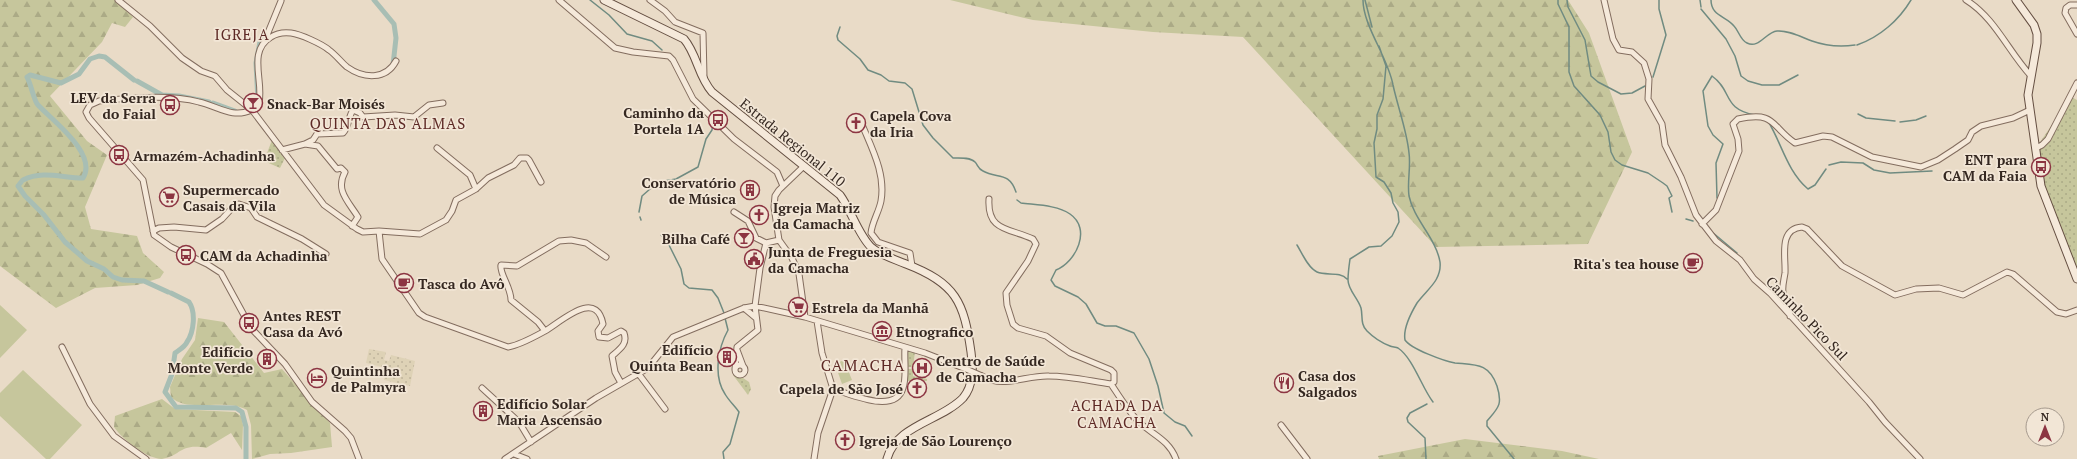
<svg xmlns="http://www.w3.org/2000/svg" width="2077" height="459" viewBox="0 0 2077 459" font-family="'PT Serif',serif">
	<defs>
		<pattern id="farmland-dots" width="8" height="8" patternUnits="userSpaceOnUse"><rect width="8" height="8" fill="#ded2b6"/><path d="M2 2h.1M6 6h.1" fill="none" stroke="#bfb49c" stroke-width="1.8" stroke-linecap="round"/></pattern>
		<pattern id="grass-dots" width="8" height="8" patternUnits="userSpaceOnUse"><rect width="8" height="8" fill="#c6c69c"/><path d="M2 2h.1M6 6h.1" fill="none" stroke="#abaa86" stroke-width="1.8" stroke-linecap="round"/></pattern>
		<pattern id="forest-firs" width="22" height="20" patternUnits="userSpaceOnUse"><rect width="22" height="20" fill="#c6c69c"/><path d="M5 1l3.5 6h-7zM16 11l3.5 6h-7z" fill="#abaa86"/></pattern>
	</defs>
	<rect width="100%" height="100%" fill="#e9dbc7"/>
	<path fill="url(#farmland-dots)" d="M369 349 386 352 384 360 389 361 391 355 415 361 410 386 384 380 386 368 366 363Z"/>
	<path fill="url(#grass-dots)" d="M2071 97 2077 100V267L2041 186 2036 148Z
		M272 140 285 158 280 168 264 161Z
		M908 351 915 352 913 367H907Z
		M907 369H913V376L927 379V381H906Z
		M737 374 749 382 751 389 748 395 733 375Z"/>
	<path fill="url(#forest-firs)" d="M0 0H115L133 17 125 27 112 23 102 42 50 96 87 141 107 155 85 207 91 229 137 236 143 253 164 272 160 278 137 285 95 288 56 308 0 266Z
		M950 0H1568L1589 33 1632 152 1588 244 1436 247 1243 37 1153 32 1033 20Z
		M198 318 224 322 264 373 282 369 330 423 332 447 291 453 270 454 252 459 251 425 247 410C225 397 188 414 171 397L170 387 182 359 195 340Z
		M162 399 175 409 235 412 241 416 243 425 242 450 231 433 206 448C180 443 181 456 162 459 147 459 122 439 114 427L115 416Z
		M1465 439 1562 451 1599 459H1379L1378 456Z"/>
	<path fill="#c6c69c" d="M0 305 27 330 0 358Z
		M844 360 852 380 842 384 835 364Z
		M23 370 82 425 50 459H46L0 416V393Z"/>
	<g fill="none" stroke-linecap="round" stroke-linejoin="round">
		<path stroke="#708b81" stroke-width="1.5" d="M590 0 609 15 627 34 652 41 662 50
			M1363 0C1363 26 1388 57 1393 85 1398 108 1407 131 1409 153 1411 167 1407 182 1409 196 1414 220 1436 238 1440 262 1442 281 1426 290 1417 303 1411 313 1403 329 1405 340 1411 349 1444 361 1455 363 1476 365 1489 363 1497 386 1503 405 1498 408 1487 421V426L1514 459
			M1365 0 1372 27
			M1558 0V4L1569 27V72L1574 86 1600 115 1608 132 1611 152 1615 160 1622 165 1648 173 1663 183 1667 186 1672 196 1669 198 1672 212
			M1567 0 1568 7 1585 40 1591 76 1598 82 1621 94 1632 93 1645 86
			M1700 0 1701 7
			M1711 0C1711 16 1726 16 1734 26 1739 31 1740 40 1747 43 1759 49 1766 32 1777 31 1789 30 1801 37 1812 41 1826 46 1841 47 1855 45
			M1701 9 1726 39 1735 56 1741 76 1748 81 1762 85H1779L1798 75
			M840 27 837 36 838 40 860 59 868 70 881 75 889 81 905 83 912 89 923 125 933 138 953 158C960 158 970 157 975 162 978 165 978 169 983 171 997 179 1009 171 1016 192
			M1857 45C1880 37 1899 20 1911 0
			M1379 46 1386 66 1383 99 1377 115V129L1374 143 1376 177 1384 182 1391 193 1393 203 1398 212 1399 222 1392 236 1381 246 1369 247 1350 259C1349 266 1348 274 1348 280 1348 290 1358 298 1361 308 1363 316 1360 324 1367 331 1373 337 1382 343 1390 346 1392 347 1396 347 1398 348 1413 358 1422 388 1433 402
			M1653 77 1666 35 1659 9V0
			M1858 114 1866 118 1895 121
			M1768 121C1782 144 1787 171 1808 189L1815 185 1826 169
			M1900 122 1916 120 1926 116
			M1829 165 1841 162 1863 163 1874 170 1890 173 1932 171
			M1717 198 1716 163 1723 144 1713 135 1708 126 1703 91 1712 76C1733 91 1722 109 1755 115
			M1017 200 1021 203C1036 205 1057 205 1070 214 1092 229 1076 262 1056 270L1051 280 1055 286 1078 297 1086 304 1097 323 1105 326H1116L1134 333 1149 359 1158 386 1164 413 1175 422 1185 426 1192 436
			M639 212 642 196 658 182 676 179 698 167 706 139 712 130 713 120
			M640 217 641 220
			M1686 219 1693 221
			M1712 232 1737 253
			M661 235 668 243 681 269 684 284 689 288 712 290 718 298 724 313
			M1297 245C1302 253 1308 268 1317 272 1326 276 1340 271 1347 279
			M724 459 723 452 730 444 739 412C735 406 729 401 725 394 713 376 718 348 728 330L725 318
			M1426 459 1425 438 1408 422 1407 418 1410 413 1427 404"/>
		<path stroke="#a8beb4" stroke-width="5" d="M374 0 394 24 396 38 393 65
			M137 81 162 95 179 96 209 102
			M258 101 256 63 260 42
			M213 103 235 111
			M23 180C43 170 62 178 83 178 98 154 53 121 38 105 34 101 31 84 27 77L30 75 61 83 79 74 90 59 99 56 105 57 134 80
			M22 181 18 186 25 196 44 215 65 242 87 261 104 269 113 277 122 280 144 281 168 292
			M171 293 189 302C196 312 194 332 187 342 185 347 179 350 175 353L172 374 165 392 176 407 236 408 242 412 246 427V459"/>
		<defs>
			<path id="street" d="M118 0 150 26 182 58 201 71 215 76 227 90 252 110 324 205 357 229 363 232 379 231 382 259 419 313 425 317 508 347C520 345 534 337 545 331 561 322 596 288 603 324L598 331 599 337 608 338 621 331 624 333C628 344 620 349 612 356L615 372 621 383
				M559 0 615 48 633 52 669 56 673 60 693 99 734 139 777 172 783 186
				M650 0 665 11 675 22 703 33 704 77
				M1604 0 1613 39 1619 50 1632 52 1644 63 1649 79 1648 99 1662 124 1665 145 1681 177 1696 215 1716 241 1740 260 1754 279 1770 293 1869 402 1885 422 1920 459
				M1966 0C1995 18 2008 51 2031 76
				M2077 5H2070L2066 8 2065 13 2077 34
				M265 40 281 1
				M861 122C871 147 886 173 881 201 879 212 872 222 871 233L878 242 910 253 912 266
				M305 144 313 140 317 134 343 133C349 127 348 117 353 110L360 113 363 117 395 115 414 117 429 105 443 103
				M437 148 470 175 476 189
				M2036 148 2042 145 2048 139 2077 83
				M282 150 305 144 318 146 337 169 341 168 345 172C335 190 348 201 358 217L352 226
				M804 166 779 190 775 196 774 207 779 240 792 258 799 274 805 317
				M989 199C987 232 1010 228 1033 239L1036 244 1028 261 1006 293 1007 305 1013 324 1018 328 1046 336 1070 353 1111 370 1114 373V382L1111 384
				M734 212 748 221 756 238 766 243
				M1702 224 1716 210 1739 151 1738 139 1733 124 1738 119C1777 111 1770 126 1795 143L1823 136 1832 137 1872 157 1921 167 1938 160 1955 149 1968 140 1972 132 1981 126 2013 118 2030 110
				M153 231 159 228 174 227 206 230 222 219 234 206 239 204 251 208 257 217 302 239 326 254
				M379 231 420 234 446 220 452 211 456 200 476 189 488 178 514 165 520 158H527L529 160 541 182
				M766 243 779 240
				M744 308 756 318
				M1790 316C1790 308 1784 301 1783 292 1782 286 1784 280 1785 273 1786 257 1778 229 1802 227L1807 229 1842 266 1895 295 1916 289 1939 288 1963 295 2007 272 2013 274 2057 312 2066 314 2077 310
				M817 321 822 353 833 389
				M545 331 538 322 511 300C511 287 499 273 501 265L517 266 559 241 571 240 586 243 606 257
				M62 347 90 404 114 436 146 459
				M737 350 743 366
				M735 370a5 5 0 1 1 10 0a5 5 0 1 1-10 0Z
				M735 369 737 347 758 330 755 306 760 268 766 243
				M638 373 665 409
				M982 376C1003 389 1026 375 1049 376 1069 376 1090 381 1111 384 1119 396 1128 411 1139 422 1153 435 1169 440 1176 459
				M482 388 519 422 531 442
				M833 389C851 394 895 415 903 388 907 377 904 360 905 348
				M1281 425 1307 459
				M514 454 527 459
				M359 459 351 438 345 431 312 402 285 364 251 328 221 273 207 264 171 247 154 235 143 180 89 118 86 112 90 105 99 101C129 98 170 94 199 102 217 106 233 119 251 110 255 108 258 106 259 102 264 82 247 51 271 37 277 33 283 32 291 33 300 34 322 44 329 50 336 55 341 62 347 67 364 79 386 80 396 61
				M505 459 596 398 648 368 673 337 744 308 755 306 805 317 925 353 966 369
				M814 459 818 433 833 389"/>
			<path id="secondary" d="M604 0 684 39C697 54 698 76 712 92L840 195C851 210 859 236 871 247 880 255 894 259 906 264 956 283 964 302 971 352 973 367 974 385 963 398 941 421 896 425 887 459
				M2016 0 2034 25 2037 34V43L2028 95 2041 186 2077 279"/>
		</defs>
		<use href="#street" stroke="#836d5f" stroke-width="7"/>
		<use href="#secondary" stroke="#654f42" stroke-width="9"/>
		<use href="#street" stroke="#f5e9da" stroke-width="5"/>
		<use href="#secondary" stroke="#f5e9da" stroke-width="7"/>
		<defs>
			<path id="street-bridge" d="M966 369 982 376"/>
		</defs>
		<use href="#street-bridge" stroke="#836d5f" stroke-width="7" stroke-linecap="butt"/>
		<use href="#street-bridge" stroke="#f5e9da" stroke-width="5"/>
	</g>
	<defs>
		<symbol id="bar-ring" viewBox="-11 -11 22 22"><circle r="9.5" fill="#f2e6d6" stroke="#8c3542" stroke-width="1.5"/><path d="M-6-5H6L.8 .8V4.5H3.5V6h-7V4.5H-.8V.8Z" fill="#8c3542"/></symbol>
		<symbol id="bus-ring" viewBox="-11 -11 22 22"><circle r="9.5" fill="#f2e6d6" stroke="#8c3542" stroke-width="1.5"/><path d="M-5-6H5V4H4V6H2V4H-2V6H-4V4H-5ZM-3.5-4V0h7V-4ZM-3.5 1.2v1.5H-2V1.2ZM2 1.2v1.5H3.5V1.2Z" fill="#8c3542"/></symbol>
		<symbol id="church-ring" viewBox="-11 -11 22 22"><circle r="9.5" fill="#f2e6d6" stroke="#8c3542" stroke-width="1.5"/><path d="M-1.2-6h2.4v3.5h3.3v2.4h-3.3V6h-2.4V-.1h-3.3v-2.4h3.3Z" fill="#8c3542"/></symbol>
		<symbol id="building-ring" viewBox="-11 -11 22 22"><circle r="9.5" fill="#f2e6d6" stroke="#8c3542" stroke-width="1.5"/><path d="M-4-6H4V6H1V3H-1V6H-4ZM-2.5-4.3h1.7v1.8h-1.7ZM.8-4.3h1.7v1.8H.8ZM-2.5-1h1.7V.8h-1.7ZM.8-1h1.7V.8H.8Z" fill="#8c3542"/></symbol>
		<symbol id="supermarket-ring" viewBox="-11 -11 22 22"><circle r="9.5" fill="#f2e6d6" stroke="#8c3542" stroke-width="1.5"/><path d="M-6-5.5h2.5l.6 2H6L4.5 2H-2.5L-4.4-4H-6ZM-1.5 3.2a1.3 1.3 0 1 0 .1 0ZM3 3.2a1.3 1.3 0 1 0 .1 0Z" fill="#8c3542"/></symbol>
		<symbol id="civic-ring" viewBox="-11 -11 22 22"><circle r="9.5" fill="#f2e6d6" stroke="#8c3542" stroke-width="1.5"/><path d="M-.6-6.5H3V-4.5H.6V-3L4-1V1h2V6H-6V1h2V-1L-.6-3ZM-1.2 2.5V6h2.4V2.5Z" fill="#8c3542"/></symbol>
		<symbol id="cafe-ring" viewBox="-11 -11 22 22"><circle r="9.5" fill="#f2e6d6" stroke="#8c3542" stroke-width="1.5"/><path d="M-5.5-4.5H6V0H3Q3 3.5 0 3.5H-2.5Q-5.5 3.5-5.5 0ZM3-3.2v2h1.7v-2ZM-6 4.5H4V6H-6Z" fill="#8c3542"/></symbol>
		<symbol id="museum-ring" viewBox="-11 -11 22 22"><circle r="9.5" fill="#f2e6d6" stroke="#8c3542" stroke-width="1.5"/><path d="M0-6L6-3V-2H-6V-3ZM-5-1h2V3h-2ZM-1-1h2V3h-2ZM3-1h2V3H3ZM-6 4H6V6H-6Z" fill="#8c3542"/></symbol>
		<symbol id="hospital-ring" viewBox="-11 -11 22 22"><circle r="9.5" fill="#f2e6d6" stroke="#8c3542" stroke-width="1.5"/><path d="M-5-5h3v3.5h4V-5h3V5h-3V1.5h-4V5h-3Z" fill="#8c3542"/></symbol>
		<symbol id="hotel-ring" viewBox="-11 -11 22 22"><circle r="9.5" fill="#f2e6d6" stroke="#8c3542" stroke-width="1.5"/><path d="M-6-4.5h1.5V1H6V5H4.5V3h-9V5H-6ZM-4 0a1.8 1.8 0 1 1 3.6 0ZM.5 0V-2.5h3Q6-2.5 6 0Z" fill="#8c3542"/></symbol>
		<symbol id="restaurant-ring" viewBox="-11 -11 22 22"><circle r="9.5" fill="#f2e6d6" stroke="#8c3542" stroke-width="1.5"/><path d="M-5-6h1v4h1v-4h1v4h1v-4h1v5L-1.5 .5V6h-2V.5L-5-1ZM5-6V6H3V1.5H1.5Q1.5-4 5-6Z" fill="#8c3542"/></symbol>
	</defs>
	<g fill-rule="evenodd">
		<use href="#bar-ring" x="242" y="92" width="22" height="22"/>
		<use href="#bus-ring" x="159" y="94" width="22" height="22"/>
		<use href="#bus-ring" x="707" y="109" width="22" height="22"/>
		<use href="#church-ring" x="845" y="112" width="22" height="22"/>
		<use href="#bus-ring" x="108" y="144" width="22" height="22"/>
		<use href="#bus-ring" x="2030" y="156" width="22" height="22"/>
		<use href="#building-ring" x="739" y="179" width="22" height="22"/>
		<use href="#supermarket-ring" x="158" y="186" width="22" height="22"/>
		<use href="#church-ring" x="748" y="204" width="22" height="22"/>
		<use href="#bar-ring" x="733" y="227" width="22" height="22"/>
		<use href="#bus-ring" x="175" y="244" width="22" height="22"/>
		<use href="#civic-ring" x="743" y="248" width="22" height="22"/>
		<use href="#cafe-ring" x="1682" y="252" width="22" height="22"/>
		<use href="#cafe-ring" x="393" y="272" width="22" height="22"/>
		<use href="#supermarket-ring" x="787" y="296" width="22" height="22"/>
		<use href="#bus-ring" x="238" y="312" width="22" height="22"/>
		<use href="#museum-ring" x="871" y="320" width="22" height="22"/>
		<use href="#building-ring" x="716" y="346" width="22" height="22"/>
		<use href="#building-ring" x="256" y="348" width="22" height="22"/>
		<use href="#hospital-ring" x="911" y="357" width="22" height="22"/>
		<use href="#hotel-ring" x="306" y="367" width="22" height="22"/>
		<use href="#restaurant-ring" x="1273" y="372" width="22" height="22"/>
		<use href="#church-ring" x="906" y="377" width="22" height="22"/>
		<use href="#building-ring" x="472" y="400" width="22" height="22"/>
		<use href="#church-ring" x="834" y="429" width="22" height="22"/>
	</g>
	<g text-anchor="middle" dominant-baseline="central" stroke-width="3.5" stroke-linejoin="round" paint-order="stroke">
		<g font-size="14" font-weight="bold" fill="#352821" stroke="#f2e6d6" text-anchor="start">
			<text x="156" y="97" text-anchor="end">LEV da Serra<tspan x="156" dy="16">do Faial</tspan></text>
			<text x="267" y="103">Snack-Bar Moisés</text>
			<text x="704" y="112" text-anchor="end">Caminho da<tspan x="704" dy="16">Portela 1A</tspan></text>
			<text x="870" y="115">Capela Cova<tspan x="870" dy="16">da Iria</tspan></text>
			<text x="133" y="155">Armazém-Achadinha</text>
			<text x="2027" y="159" text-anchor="end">ENT para<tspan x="2027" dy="16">CAM da Faia</tspan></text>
			<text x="736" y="182" text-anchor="end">Conservatório<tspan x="736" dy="16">de Música</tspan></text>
			<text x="183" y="189">Supermercado<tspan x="183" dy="16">Casais da Vila</tspan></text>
			<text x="773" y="207">Igreja Matriz<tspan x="773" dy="16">da Camacha</tspan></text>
			<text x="730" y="238" text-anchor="end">Bilha Café</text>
			<text x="768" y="251">Junta de Freguesia<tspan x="768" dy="16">da Camacha</tspan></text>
			<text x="200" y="255">CAM da Achadinha</text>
			<text x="1679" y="263" text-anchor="end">Rita's tea house</text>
			<text x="418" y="283">Tasca do Avô</text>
			<text x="812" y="307">Estrela da Manhã</text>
			<text x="263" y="315">Antes REST<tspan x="263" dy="16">Casa da Avó</tspan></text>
			<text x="896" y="331">Etnografico</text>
			<text x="713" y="349" text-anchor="end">Edifício<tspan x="713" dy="16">Quinta Bean</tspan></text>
			<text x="253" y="351" text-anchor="end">Edifício<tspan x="253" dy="16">Monte Verde</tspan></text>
			<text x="936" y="360">Centro de Saúde<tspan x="936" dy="16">de Camacha</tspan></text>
			<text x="331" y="370">Quintinha<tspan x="331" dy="16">de Palmyra</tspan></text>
			<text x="1298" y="375">Casa dos<tspan x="1298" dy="16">Salgados</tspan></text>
			<text x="903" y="388" text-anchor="end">Capela de São José</text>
			<text x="497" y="403">Edifício Solar<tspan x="497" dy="16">Maria Ascensão</tspan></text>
			<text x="859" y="440">Igreja de São Lourenço</text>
		</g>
		<g font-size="14" fill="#352821" stroke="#f2e6d6">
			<text transform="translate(793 142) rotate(39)">Estrada Regional 110</text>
			<text transform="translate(1807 318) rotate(46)">Caminho Pico Sul</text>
		</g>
		<g font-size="15" letter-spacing="1" fill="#5d2925" stroke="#f2e6d6">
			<text x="242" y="34">IGREJA</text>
			<text x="388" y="123">QUINTA DAS ALMAS</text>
			<text x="1117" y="405">ACHADA DA<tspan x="1117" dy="17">CAMACHA</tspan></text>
		</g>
		<g font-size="16" letter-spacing="1" fill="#5d2925" stroke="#f2e6d6">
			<text x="863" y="365">CAMACHA</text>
		</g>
	</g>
	<g transform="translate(2045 427)"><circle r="19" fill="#f2e6d6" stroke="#a69a8e"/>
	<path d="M0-3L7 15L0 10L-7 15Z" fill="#8c3542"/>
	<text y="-6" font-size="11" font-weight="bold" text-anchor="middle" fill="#352821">N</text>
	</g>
</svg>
